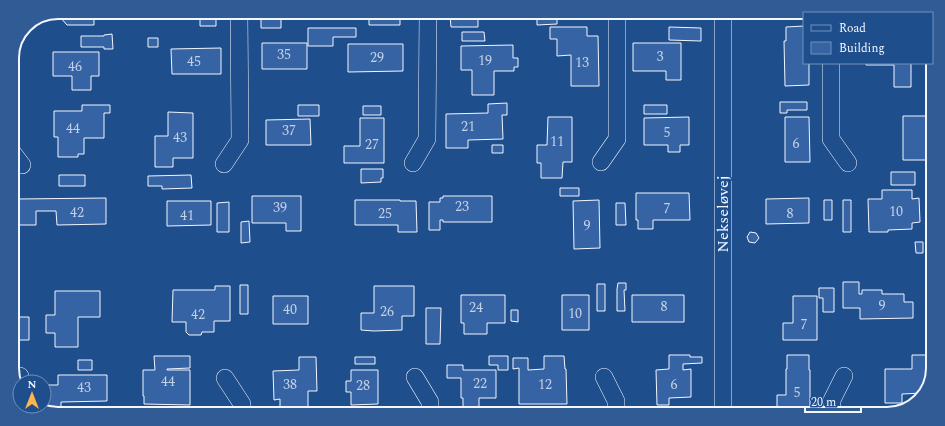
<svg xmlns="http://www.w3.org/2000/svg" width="945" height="426" viewBox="0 0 945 426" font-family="Spectral,serif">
	<rect width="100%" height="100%" fill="#1f4e8c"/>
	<path fill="#3563a3" stroke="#f2f6ff" d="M60 12H94V25H67L60 17Z
		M200 13H216V26H200Z
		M369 13H400V25H369Z
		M537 14H548V17L557 18V24L537 25Z
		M563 14H590V17H563Z
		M639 14 663 15V17H639Z
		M776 15H804V19H776Z
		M450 16H478V27H451Z
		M281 17V28H261V18Z
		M804 26V63H809V85L785 86 784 41H786V27Z
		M550 27H587V36H598L599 86H571V55L557 56V39H550Z
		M669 27 701 28V41L669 40Z
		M308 28H356V37H333V46H308Z
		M462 32H484L485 41H462Z
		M112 34 113 49H104V47H81V36H104V35Z
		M148 38H158V47H148Z
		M262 43H307V69H262Z
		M633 43H681V80H666V71H633Z
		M348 44H403V71L348 72Z
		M513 45V58H518V67H514V71H494V95H472V70H461V46Z
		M221 48V74H172L171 49Z
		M53 52H99V76H91V90H72V76H53Z
		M866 63H911V87H894V65H866Z
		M780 102H807V110H787V113H780Z
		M507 103V115H502L503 139 468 140V148H446V114L488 113V104Z
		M82 105H110V113H104V138H84V154H78V157H58V137H54V111H82Z
		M298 105H319V116H298Z
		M644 105H667V114H644Z
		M363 106H381V115H363Z
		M168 112 193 113V158H173V167H155V136H168Z
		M903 116H927V160H903Z
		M548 117H572V162H563L562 178H541V163H537V145H547Z
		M689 117V145H680V152H668V145H644V118Z
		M785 117H809L810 162H785Z
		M360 118H384V163H344V146H360Z
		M310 119 311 145H266V120Z
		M492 145H503V153H492Z
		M361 169H383V178H381V182L361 183Z
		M891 172H915V185H891Z
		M59 175H85V186H59Z
		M191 175 192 188 162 189V186H148V176Z
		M560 188H579V196H560Z
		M882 190H912V199L919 198 920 222 912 223V229L888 230V232H869L868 199H882Z
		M636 193H689L690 220H653V229H638V220H636Z
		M252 196H301V231H286V223H252Z
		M443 196H492V222H443V220H440V230H429V202H440V198H443Z
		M106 198V224L57 225 56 211H36V225H18V199Z
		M809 198V223L766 224V199Z
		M355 200H400V201H416L417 232H398V225H355Z
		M599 200 600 248 574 249 573 201Z
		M824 200H832V220H824Z
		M843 200H851V232H843Z
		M167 201H211V225L167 226Z
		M229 202V232H217V203Z
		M616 203H625L626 225H616Z
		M249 221 250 242 241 243V222Z
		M750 232 756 233 759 238 755 243 749 242 747 237Z
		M915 242H923V253H916Z
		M843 282H859V294H862V290H882V294H904V302H913V318L860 319V308H843Z
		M618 283H626V290H624L625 311H617V289Z
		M597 284H605V311H597Z
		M240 285H248V314H240Z
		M215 286H230V321H214V332H202L201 335H189L186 332V322H172L173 290H215Z
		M374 286H414V316H402V330L374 331 361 330V313H374Z
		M819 288H834V312H823V298H819Z
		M55 291H100V317H78V347H55V333H46V315H55Z
		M461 295H505V323H487V334H464V323H461Z
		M562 295H589V330H562Z
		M632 295H684V322H632Z
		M273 296H308V324H273Z
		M793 296H817V340H783V323H793Z
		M426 308H441L440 344H426Z
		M511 310H518V322L511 321Z
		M19 317H29V340H19Z
		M669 355H690V357H702V363L683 364V370L691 369V397L669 398V405H657L656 370 669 369Z
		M787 355H809V370H810V413L786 414V412H777V395H786V369H787Z
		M912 355H930L929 386 923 393 902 394V403H885V369H912Z
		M154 356H190V368L167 369V370H190V405L144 404V396H143V370H155Z
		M489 356H508V370H498V365H489Z
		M544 356H564L565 369H566L567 404H519V368L513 369V358H528V370L544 369Z
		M299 357H316L317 391H308V412L280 411V399L274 400 273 371 299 370Z
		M355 357H375V364H355Z
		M78 360H92V370H78Z
		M447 365H463V370H496V398H479V408H463V398H461V378H447Z
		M351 370H378V404L351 405V392H346V381H351Z
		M58 375H107V401L61 402V409H46V385H58Z"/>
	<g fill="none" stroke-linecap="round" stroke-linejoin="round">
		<defs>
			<path id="minor" d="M831 63V139L848 163
				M12 152 22 165
				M601 162 617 139V14
				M413 163 427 139 428 14
				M224 164 240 140 239 13
				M415 377 430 402V412
				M604 377 616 401V413
				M225 378 242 404V411
				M17 385 20 376
				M723 413V15
				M832 414V400L844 376"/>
		</defs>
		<use href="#minor" stroke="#f2f6ff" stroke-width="18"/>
		<use href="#minor" stroke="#1f4e8c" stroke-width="17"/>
	</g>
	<g text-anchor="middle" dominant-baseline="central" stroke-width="3" stroke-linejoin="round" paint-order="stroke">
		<g font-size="14" fill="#c3d1e8">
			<text x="284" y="54">35</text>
			<text x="660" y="56">3</text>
			<text x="377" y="57">29</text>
			<text x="485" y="60">19</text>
			<text x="194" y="61">45</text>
			<text x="582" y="62">13</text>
			<text x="75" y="66">46</text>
			<text x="468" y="126">21</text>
			<text x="73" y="128">44</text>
			<text x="289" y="130">37</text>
			<text x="667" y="132">5</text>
			<text x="180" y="137">43</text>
			<text x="557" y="141">11</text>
			<text x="796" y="143">6</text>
			<text x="372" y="144">27</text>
			<text x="462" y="206">23</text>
			<text x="280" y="207">39</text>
			<text x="667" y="208">7</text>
			<text x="896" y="211">10</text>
			<text x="77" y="212">42</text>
			<text x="385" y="213">25</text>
			<text x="790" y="213">8</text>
			<text x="187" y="215">41</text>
			<text x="587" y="225">9</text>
			<text x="882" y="305">9</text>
			<text x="664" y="306">8</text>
			<text x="476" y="307">24</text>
			<text x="290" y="309">40</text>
			<text x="387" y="311">26</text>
			<text x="575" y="313">10</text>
			<text x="198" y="314">42</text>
			<text x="804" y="324">7</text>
			<text x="168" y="381">44</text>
			<text x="480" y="383">22</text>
			<text x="290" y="384">38</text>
			<text x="545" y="384">12</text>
			<text x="674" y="384">6</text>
			<text x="363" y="385">28</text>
			<text x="84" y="387">43</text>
			<text x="797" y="392">5</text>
		</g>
		<g font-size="16" fill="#f2f6ff" stroke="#1f4e8c">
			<text transform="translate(723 214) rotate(-90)">Nekseløvej</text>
		</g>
	</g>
	<path d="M0 0H945V426H0ZM58 19H887A39 39 0 0 1 926 58V368A39 39 0 0 1 887 407H58A39 39 0 0 1 19 368V58A39 39 0 0 1 58 19Z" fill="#305b95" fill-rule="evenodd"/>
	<path fill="none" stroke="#f2f6ff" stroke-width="2" d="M58 19H887A39 39 0 0 1 926 58V368A39 39 0 0 1 887 407H58A39 39 0 0 1 19 368V58A39 39 0 0 1 58 19Z"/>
	<rect x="803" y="12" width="130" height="52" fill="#1f4e8c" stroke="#7391ba"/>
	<rect x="811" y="25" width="20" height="6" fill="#1f4e8c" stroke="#7391ba"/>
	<text x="839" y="32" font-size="12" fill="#f2f6ff">Road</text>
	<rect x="811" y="42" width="20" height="12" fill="#3563a3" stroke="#7391ba"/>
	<text x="839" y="52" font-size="12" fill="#f2f6ff">Building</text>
	<g transform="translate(32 394)"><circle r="19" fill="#1f4e8c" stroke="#7391ba"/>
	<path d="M0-3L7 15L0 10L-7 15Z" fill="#ffb74d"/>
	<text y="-6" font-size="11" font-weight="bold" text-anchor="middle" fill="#f2f6ff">N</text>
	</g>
	<path d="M805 406v6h56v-6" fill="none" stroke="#f2f6ff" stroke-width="2"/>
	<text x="811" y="406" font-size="12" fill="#f2f6ff" stroke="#1f4e8c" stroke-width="3" paint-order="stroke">20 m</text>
</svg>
